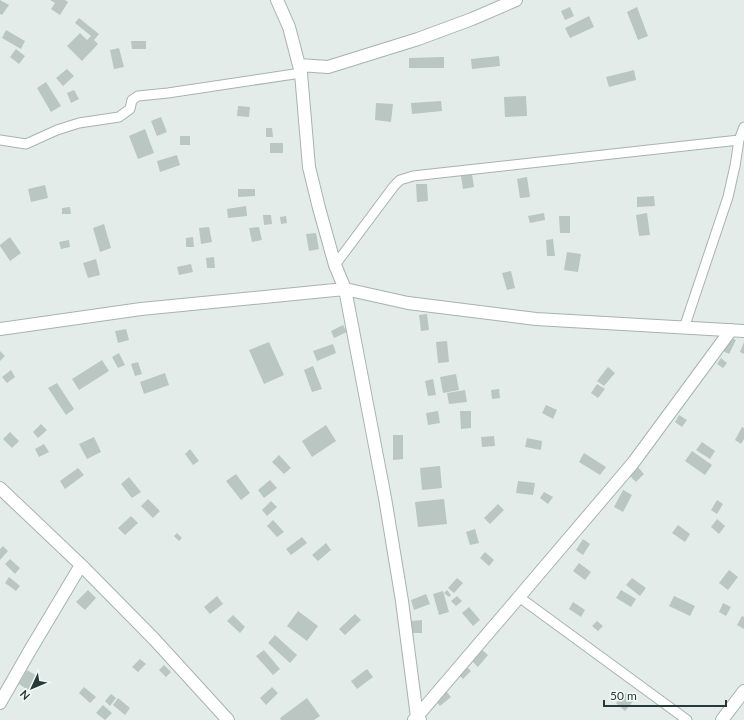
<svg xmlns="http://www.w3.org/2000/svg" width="744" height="720" viewBox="0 0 744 720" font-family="Lato,sans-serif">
	<rect width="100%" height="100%" fill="#e4ece9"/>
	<path fill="#b9c6c2" d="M0 0 9 5 2 15 0 14Z
		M50 0H65L68 2 60 15 51 9 55 3Z
		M570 7 574 16 565 20 561 11Z
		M637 7 648 36 638 40 627 12Z
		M589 16 594 27 570 38 565 28Z
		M79 18 99 34 94 40 98 44 82 61 67 46 80 33 87 40 91 36 75 23Z
		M6 30 25 41 21 49 2 38Z
		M131 41H146V49H132Z
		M119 48 124 67 114 69 110 50Z
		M16 49 25 56 19 64 10 57Z
		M499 56 500 66 472 69 471 59Z
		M444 57V68H409V58Z
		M67 69 74 76 63 86 56 78Z
		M634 70 636 80 609 87 606 77Z
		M46 82 61 106 51 112 37 88Z
		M74 90 79 99 71 103 67 93Z
		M526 96 527 116 505 117 504 97Z
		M441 101 442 111 412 114 411 103Z
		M376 103 393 104 391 122 375 120Z
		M238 106 250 107 249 117 237 116Z
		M161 117 167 132 157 136 151 121Z
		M266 128H272L273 137H266Z
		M145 129 154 153 138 159 129 136Z
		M180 136H190V145H180Z
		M270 143H283V153H270Z
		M177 155 180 165 160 172 157 161Z
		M472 174 474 187 463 189 461 176Z
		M527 177 530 197 520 198 517 179Z
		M416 184H427L428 201 417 202Z
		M45 185 48 198 31 202 28 189Z
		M238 189H255V196L238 197Z
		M654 196 655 206 637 207V197Z
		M246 206 247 216 228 218 227 209Z
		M70 207 71 214H62V208Z
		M544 213 545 220 530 223 528 216Z
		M647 213 650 235 639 236 636 215Z
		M263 215H271L272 224 264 225Z
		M286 216 287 223 281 224 280 217Z
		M559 216H570V233H560Z
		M104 224 111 248 100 252 93 228Z
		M209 227 212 242 201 244 199 228Z
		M259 227 262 240 252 242 249 228Z
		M316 233 319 249 309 251 306 234Z
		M10 237 21 253 10 261 0 246V245Z
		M193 237 194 247H186V238Z
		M553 239 555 256H547L546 240Z
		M69 240 70 247 61 249 59 242Z
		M567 252 581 254 578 272 564 270Z
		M214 257 215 268H207L206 258Z
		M96 259 100 275 88 278 83 263Z
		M191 264 193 272 179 275 177 267Z
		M511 271 515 288 507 290 502 273Z
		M427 314 429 330 421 331 419 315Z
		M343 325 347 332 334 338 331 331Z
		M126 329 129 340 118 343 115 331Z
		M729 337 736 340 729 354 723 351Z
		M447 341 449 362 438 363 436 342Z
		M269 342 284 375 264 384 249 350Z
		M744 342V354L740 352Z
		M333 344 336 353 317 361 313 351Z
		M0 351 5 356 0 361Z
		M119 353 125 365 118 368 112 357Z
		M721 358 727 363 723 368 717 364Z
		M102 360 109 371 79 390 72 379Z
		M138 362 142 374 135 376 131 364Z
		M313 366 322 389 312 392 304 370Z
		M608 367 615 373 604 386 597 381Z
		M11 370 15 377 7 383 2 377Z
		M165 373 169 385 144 394 140 382Z
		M456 374 459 390 443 393 440 377Z
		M433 379 436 395 428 396 425 381Z
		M57 383 74 409 66 415 48 388Z
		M597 384 605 389 598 398 591 393Z
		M499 389 500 398 492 399 491 390Z
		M465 390 467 402 449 404 447 393Z
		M546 405 557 410 553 419 542 413Z
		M438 411 440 423 428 425 426 413Z
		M460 411H471V428L461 429Z
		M679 415 687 420 682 427 675 422Z
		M41 424 47 430 38 438 33 432Z
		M326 425 336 441 312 457 302 441Z
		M742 427 744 428V439L741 444 735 440Z
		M10 432 19 441 12 448 3 439Z
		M393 435H403V459L393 460Z
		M494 436 495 446 482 447 481 437Z
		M94 437 101 452 87 459 79 444Z
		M527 438 542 441 541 450 525 447Z
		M702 442 715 451 710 459 696 450Z
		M44 444 49 452 39 457 35 449Z
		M190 449 199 461 193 465 185 454Z
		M692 451 712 465 705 475 685 461Z
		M584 453 606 467 600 475 579 462Z
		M279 455 291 468 284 474 272 462Z
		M440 466 442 488 422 490 420 468Z
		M637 466 644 474 636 482 629 475Z
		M78 468 84 475 65 489 60 481Z
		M236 474 250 493 241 500 226 481Z
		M129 477 141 492 132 498 121 484Z
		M270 480 277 488 264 498 258 490Z
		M518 481 535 483 533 495 516 493Z
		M623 490 632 495 623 512 614 507Z
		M544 492 553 497 548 504 540 498Z
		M148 499 160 511 153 518 141 506Z
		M444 499 447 524 418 527 415 502Z
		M717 500 723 504 717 514 711 510Z
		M271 501 277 507 267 516 262 510Z
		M498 504 504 510 490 524 484 518Z
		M131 516 138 523 125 535 118 528Z
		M717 519 725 526 719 534 711 527Z
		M273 520 284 532 277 537 267 526Z
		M678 525 690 534 685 542 672 533Z
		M475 529 479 543 470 545 466 532Z
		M177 533 182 538 179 541 174 536Z
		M302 537 307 543 291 555 286 549Z
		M583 539 590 544 583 555 576 550Z
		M326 543 331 550 318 561 312 555Z
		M3 546 8 551 0 560V549Z
		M485 552 494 560 489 566 480 558Z
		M10 559 20 568 15 574 5 564Z
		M579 563 591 572 585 580 573 571Z
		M729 570 738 577 728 590 719 583Z
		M9 577 20 586 16 591 5 583Z
		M457 578 463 583 454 593 448 588Z
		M632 578 646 588 640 596 626 585Z
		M88 590 96 598 85 610 76 602Z
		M447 590 451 595 449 597 444 593Z
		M621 590 636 599 631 607 616 598Z
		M443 591 449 612 439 615 433 594Z
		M426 594 430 604 414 610 411 600Z
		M217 596 223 604 210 614 204 607Z
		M457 596 462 601 456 606 451 601Z
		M674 596 695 606 690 616 669 606Z
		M573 602 585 610 581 617 569 609Z
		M723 603 731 607 726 616 719 612Z
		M469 607 480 620 473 626 462 613Z
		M298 611 318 626 307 641 287 626Z
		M355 614 361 620 345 635 339 629Z
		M233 615 245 627 240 633 227 621Z
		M742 616 744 617V629L737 625Z
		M422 620V633H412L411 621Z
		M597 621 603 626 598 631 592 626Z
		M275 635 297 655 290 663 268 643Z
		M481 649 488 655 478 667 471 660Z
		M264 650 280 669 273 675 256 656Z
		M140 659 146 664 138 672 132 667Z
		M164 665 171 672 166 677 159 670Z
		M465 665 471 671 463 679 457 673Z
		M367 669 373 677 357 689 351 681Z
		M27 670 37 676 28 690 19 684Z
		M84 687 96 697 90 703 79 693Z
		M272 687 278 693 266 705 260 698Z
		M446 691 451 697 440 706 435 700Z
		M627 692 635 699 625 711 616 703Z
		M111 694 116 698 110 706 105 701Z
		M118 698 130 708 125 715 113 705Z
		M307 698 320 716 314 720H281L280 718Z
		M103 705 112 713 105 720 96 713Z"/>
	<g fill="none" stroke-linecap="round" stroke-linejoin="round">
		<defs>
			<path id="service" d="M0 140 26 144 57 130 79 123 119 117 130 109 132 100 138 96 168 93 301 73
				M335 265 394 186 400 180 413 176 739 140
				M684 328 728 197 735 166 739 140 744 127
				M519 597 687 720"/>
			<path id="minor" d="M277 0 289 27 301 73 309 167 319 208 335 265 345 289 385 498 402 601 417 717 420 720
				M299 65 328 67 418 39 472 19 516 0
				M0 329 141 309 345 289 408 303 536 319 744 331
				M0 488 81 565 154 639 228 720
				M0 703 29 652 81 565
				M414 720 519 597 633 463 731 330
				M722 720 744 691"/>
		</defs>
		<use href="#service" stroke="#a7b3b0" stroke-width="11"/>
		<use href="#minor" stroke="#a7b3b0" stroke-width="14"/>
		<use href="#service" stroke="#fff" stroke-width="9"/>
		<use href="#minor" stroke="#fff" stroke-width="12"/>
	</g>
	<g transform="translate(32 688) rotate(226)" stroke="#f4f9f7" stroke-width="3" paint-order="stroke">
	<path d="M0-3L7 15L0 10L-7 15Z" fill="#253b37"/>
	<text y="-6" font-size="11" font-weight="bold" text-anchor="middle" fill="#253b37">N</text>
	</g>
	<path d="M604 700v6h122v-6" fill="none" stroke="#253b37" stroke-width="2"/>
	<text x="610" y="700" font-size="12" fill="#253b37" stroke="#f4f9f7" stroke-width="3" paint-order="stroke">50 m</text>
</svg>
